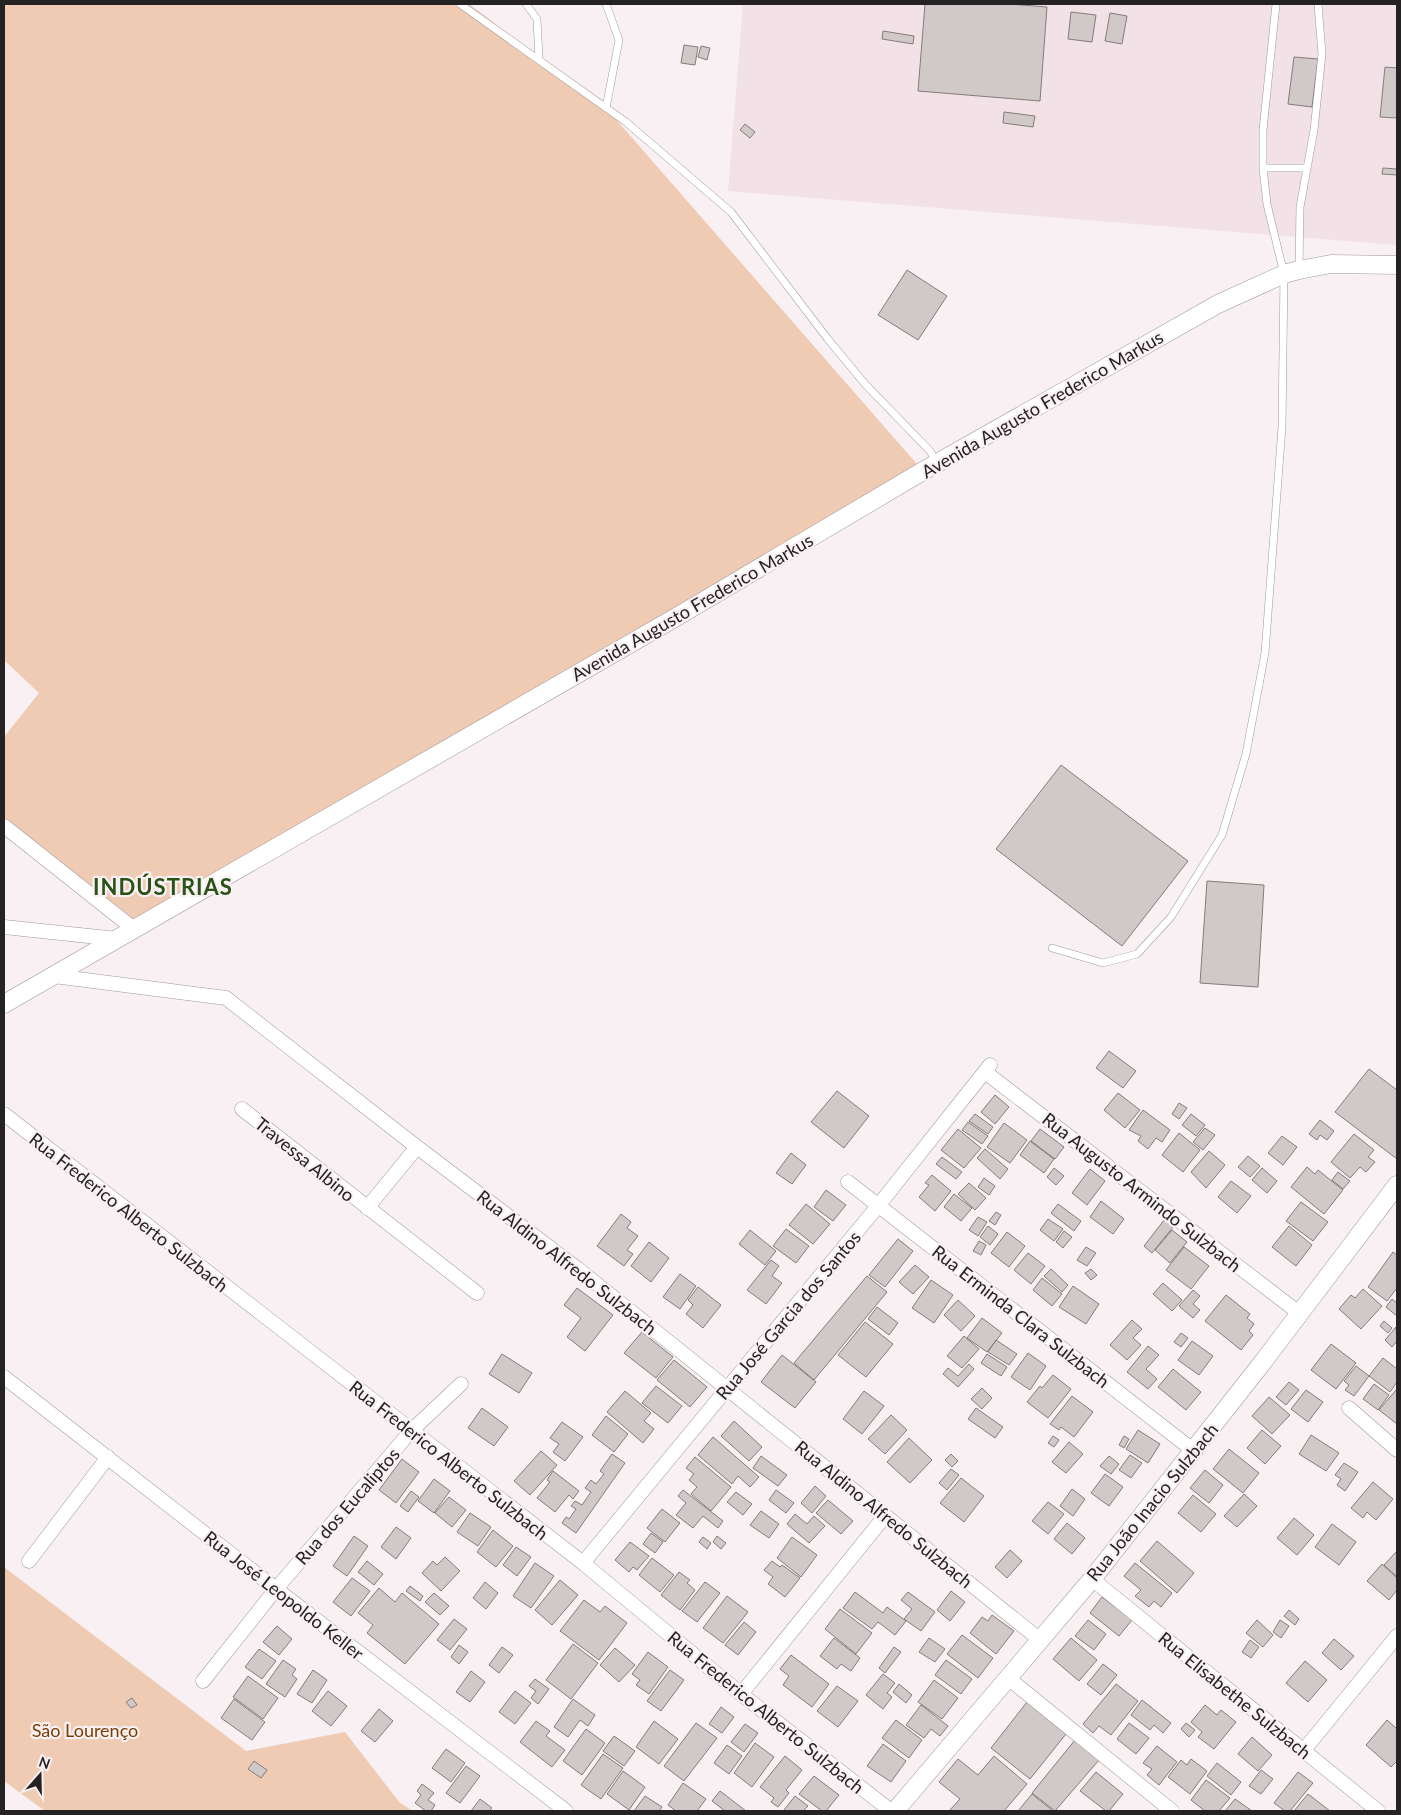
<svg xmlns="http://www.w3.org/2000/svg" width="1401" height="1815" viewBox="0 0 1401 1815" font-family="Lato,sans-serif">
	<rect width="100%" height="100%" fill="#f8f0f2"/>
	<path fill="#f2e1e6" d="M743 4H1397V245L728 191Z"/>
	<path fill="#f0cbb4" d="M4 4H469L606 108 923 471 134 929 4 826V737L39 693 4 660Z
		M4 1567 246 1751 345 1732 400 1803 413 1811H45L4 1781Z"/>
	<path fill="#d1c9c8" stroke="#847c7b" d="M925 4H1009L1047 7 1040 101 918 91Z
		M1071 12 1096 15 1092 42 1068 39Z
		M1110 13 1127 16 1122 44 1105 41Z
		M883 31 914 36 913 44 882 39Z
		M684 45 698 47 695 65 681 63Z
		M701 46 710 48 707 60 698 57Z
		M1294 57 1318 59 1312 107 1288 104Z
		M1385 67 1397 68V118L1380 117Z
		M1004 112 1035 116 1033 127 1003 123Z
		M745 124 755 132 750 138 740 130Z
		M1383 168 1397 169V175L1382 174Z
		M907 270 947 296 918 340 878 315Z
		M1061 765 1188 861 1122 946 996 849Z
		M1207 881 1264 885 1258 987 1200 983Z
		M1109 1051 1136 1071 1123 1088 1096 1068Z
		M1369 1069 1397 1090V1159L1335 1112Z
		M837 1091 869 1116 844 1148 811 1122Z
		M1118 1093 1140 1110 1125 1128 1104 1110Z
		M995 1095 1009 1107 995 1124 981 1112Z
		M1179 1103 1187 1108 1179 1119 1172 1114Z
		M1143 1110 1170 1130 1162 1142 1156 1138 1148 1149 1138 1141 1141 1136 1129 1130Z
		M975 1114 993 1127 988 1134 969 1121Z
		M1191 1114 1205 1125 1196 1136 1182 1125Z
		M1320 1120 1334 1131 1327 1140 1320 1135 1317 1140 1309 1134Z
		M968 1122 988 1136 982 1144 962 1130Z
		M1004 1123 1027 1140 1010 1163 987 1147Z
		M1205 1128 1215 1135 1203 1150 1193 1142Z
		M958 1129 981 1148 964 1168 941 1150Z
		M1040 1129 1064 1147 1055 1159 1031 1141Z
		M1179 1133 1200 1150 1183 1172 1162 1155Z
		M1354 1134 1374 1150 1368 1157 1375 1162 1366 1172 1360 1167 1350 1178 1331 1162Z
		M1282 1136 1297 1147 1283 1165 1268 1153Z
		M1030 1141 1054 1159 1044 1173 1020 1155Z
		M985 1149 1008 1169 1000 1179 977 1158Z
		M1209 1151 1225 1165 1206 1188 1191 1172Z
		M791 1153 806 1165 792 1184 776 1173Z
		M1248 1156 1260 1166 1250 1177 1238 1167Z
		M942 1157 962 1172 956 1179 936 1164Z
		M1307 1167 1315 1174 1318 1170 1343 1190 1324 1214 1291 1187Z
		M1054 1168 1064 1176 1056 1185 1047 1177Z
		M1262 1168 1277 1181 1267 1193 1252 1180Z
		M1090 1169 1105 1181 1087 1205 1072 1193Z
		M1338 1172 1350 1181 1343 1189 1332 1180Z
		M932 1175 951 1191 935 1211 919 1197 929 1185 925 1183Z
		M984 1178 995 1186 989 1195 978 1187Z
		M1231 1181 1251 1196 1237 1213 1218 1197Z
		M969 1183 986 1198 975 1210 958 1194Z
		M826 1190 846 1205 833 1221 814 1207Z
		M954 1194 972 1208 961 1221 944 1207Z
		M1101 1201 1124 1219 1113 1234 1090 1217Z
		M1301 1202 1328 1222 1313 1241 1286 1221Z
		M806 1204 830 1224 813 1244 789 1225Z
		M1058 1204 1081 1221 1074 1231 1051 1213Z
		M996 1212 1001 1215 995 1225 989 1221Z
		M621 1214 631 1222 627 1228 638 1236 627 1250 633 1254 624 1266 597 1246Z
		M978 1217 987 1222 978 1236 969 1230Z
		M1048 1219 1063 1229 1054 1241 1040 1230Z
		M1165 1219 1174 1226 1152 1253 1144 1246Z
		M988 1226 998 1234 990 1245 980 1237Z
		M1289 1226 1312 1245 1296 1266 1272 1247Z
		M786 1229 809 1246 796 1263 773 1246Z
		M750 1230 776 1251 765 1265 739 1244Z
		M1172 1230 1187 1242 1170 1263 1155 1250Z
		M1064 1231 1072 1237 1063 1248 1056 1242Z
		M1007 1232 1025 1246 1009 1267 991 1253Z
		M898 1239 913 1251 885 1287 869 1275Z
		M979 1241 986 1245 981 1255 973 1251Z
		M649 1242 669 1258 651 1282 631 1266Z
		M1086 1247 1096 1253 1087 1266 1077 1260Z
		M1184 1247 1209 1266 1191 1289 1166 1270Z
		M1393 1252 1397 1255V1288L1387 1301 1368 1287Z
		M1028 1253 1045 1266 1031 1284 1014 1270Z
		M771 1260 779 1266 772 1276 782 1283 766 1304 747 1290Z
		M915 1265 929 1277 913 1294 899 1282Z
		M1051 1269 1068 1285 1062 1292 1044 1276Z
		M1091 1269 1097 1275 1091 1280 1085 1273Z
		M680 1274 696 1286 680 1309 663 1297Z
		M867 1276 887 1292 814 1380 794 1363Z
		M1042 1278 1062 1294 1052 1306 1033 1290Z
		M931 1280 953 1295 934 1323 912 1308Z
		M1163 1283 1182 1300 1172 1311 1153 1294Z
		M1073 1286 1099 1304 1086 1324 1059 1307Z
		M698 1287 721 1305 703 1328 686 1314 693 1305 688 1300Z
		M577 1288 613 1315 585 1351 567 1337 581 1318 564 1305Z
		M1363 1289 1382 1306 1361 1329 1339 1309 1351 1295 1355 1298Z
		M1193 1290 1200 1296 1193 1304 1200 1310 1193 1318 1179 1306Z
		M1226 1295 1250 1314 1247 1318 1254 1324 1249 1331 1253 1335 1241 1350 1205 1321Z
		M1392 1299 1397 1303V1316L1386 1307Z
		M958 1300 975 1316 961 1331 944 1315Z
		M877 1307 898 1323 889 1335 868 1319Z
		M982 1318 1002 1333 987 1352 967 1338Z
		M1132 1320 1142 1329 1133 1338 1141 1345 1127 1360 1110 1345Z
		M1384 1321 1392 1328 1388 1333 1380 1326Z
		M865 1322 893 1344 866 1377 838 1355Z
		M1396 1327 1397 1341 1392 1347 1385 1340Z
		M642 1332 673 1357 656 1378 624 1353Z
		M1181 1333 1188 1338 1181 1347 1174 1342Z
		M964 1336 979 1349 962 1368 947 1356Z
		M996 1340 1017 1354 1009 1365 988 1352Z
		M1192 1341 1213 1356 1199 1375 1178 1360Z
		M1331 1344 1356 1363 1336 1389 1311 1370Z
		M1148 1346 1159 1355 1146 1369 1157 1379 1148 1389 1127 1372Z
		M1028 1353 1046 1366 1030 1390 1011 1377Z
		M502 1354 532 1373 519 1393 489 1374Z
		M987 1354 1007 1367 1001 1376 981 1363Z
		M782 1355 816 1382 795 1408 761 1382Z
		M1383 1358 1397 1369V1382L1390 1392 1369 1376Z
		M674 1360 707 1387 690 1407 657 1380Z
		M969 1364 974 1369 958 1387 943 1374 948 1368 958 1376Z
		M1356 1366 1369 1376 1354 1396 1345 1390 1349 1385 1344 1381Z
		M1173 1369 1201 1392 1186 1410 1158 1387Z
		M1053 1375 1071 1389 1048 1418 1027 1402 1040 1386 1042 1388Z
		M1289 1382 1299 1390 1286 1405 1276 1397Z
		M1374 1384 1389 1395 1378 1410 1363 1399Z
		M656 1386 682 1406 668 1423 642 1403Z
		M982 1388 992 1398 982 1409 971 1399Z
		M1306 1390 1323 1402 1308 1422 1291 1409Z
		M1396 1390 1397 1391V1424L1379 1410Z
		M625 1391 651 1413 644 1421 654 1429 643 1443 607 1412Z
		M864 1391 884 1406 862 1434 843 1419Z
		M1072 1396 1093 1412 1074 1437 1061 1427 1059 1430 1050 1424Z
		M1269 1397 1290 1415 1272 1434 1252 1416Z
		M482 1408 508 1427 494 1446 468 1428Z
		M976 1408 1003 1427 995 1438 968 1419Z
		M891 1415 907 1430 885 1454 868 1439Z
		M606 1416 628 1434 614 1452 592 1435Z
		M734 1421 762 1447 749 1461 721 1436Z
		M562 1422 583 1437 565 1461 553 1452 559 1444 550 1438Z
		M1138 1430 1160 1444 1148 1463 1126 1449Z
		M1262 1430 1281 1446 1265 1464 1247 1448Z
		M1311 1435 1339 1453 1326 1471 1299 1454Z
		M1053 1436 1059 1440 1054 1447 1048 1443Z
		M1124 1436 1129 1439 1124 1448 1119 1445Z
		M713 1437 759 1477 750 1487 738 1476 732 1484 698 1455Z
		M909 1438 932 1460 910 1483 887 1462Z
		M1069 1442 1083 1454 1066 1473 1052 1462Z
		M1229 1449 1259 1473 1243 1493 1213 1469Z
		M541 1451 557 1465 530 1495 514 1481Z
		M612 1454 625 1463 576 1533 562 1523 566 1517 569 1519 576 1509 571 1506 575 1501 582 1505 591 1492 585 1488 591 1480 596 1484 604 1474 600 1471Z
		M951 1454 958 1461 952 1467 945 1460Z
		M1130 1455 1142 1463 1131 1478 1119 1470Z
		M761 1456 787 1475 778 1486 753 1468Z
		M1109 1456 1119 1464 1111 1474 1100 1466Z
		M695 1457 731 1487 711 1511 691 1494 697 1487 689 1480 694 1474 686 1468Z
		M402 1459 419 1472 396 1503 379 1490Z
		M1344 1463 1358 1472 1345 1491 1337 1485 1341 1479 1335 1475Z
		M951 1469 959 1475 947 1490 939 1483Z
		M1205 1470 1223 1485 1209 1503 1190 1488Z
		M553 1471 579 1491 573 1499 569 1495 555 1512 537 1498 550 1482 547 1480Z
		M1105 1474 1123 1487 1109 1506 1091 1493Z
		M961 1478 984 1496 964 1522 940 1503Z
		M434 1479 450 1491 434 1513 418 1501Z
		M1373 1482 1393 1499 1376 1520 1367 1512 1363 1518 1351 1508Z
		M815 1486 826 1496 812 1513 801 1503Z
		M1072 1489 1085 1499 1073 1516 1060 1506Z
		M683 1490 723 1521 718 1528 703 1516 693 1528 676 1515 686 1503 678 1496Z
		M776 1490 794 1503 786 1513 769 1500Z
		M411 1491 419 1497 408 1512 400 1506Z
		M736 1492 752 1504 743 1515 727 1502Z
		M1244 1494 1257 1506 1237 1527 1224 1516Z
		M1193 1495 1216 1514 1201 1532 1178 1513Z
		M449 1497 466 1510 452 1527 435 1513Z
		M828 1500 853 1521 841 1534 816 1513Z
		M1048 1502 1064 1514 1048 1534 1032 1521Z
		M662 1509 680 1523 665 1542 647 1528Z
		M761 1511 779 1524 769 1538 750 1525Z
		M470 1513 491 1527 478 1546 457 1532Z
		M795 1514 807 1524 814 1516 825 1526 809 1543 787 1524Z
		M1294 1518 1314 1535 1297 1555 1277 1538Z
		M1067 1523 1085 1538 1072 1554 1054 1539Z
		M1332 1524 1356 1542 1339 1565 1315 1547Z
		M396 1527 411 1538 396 1559 381 1547Z
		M493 1530 513 1546 496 1567 477 1552Z
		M651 1533 663 1542 655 1553 643 1544Z
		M354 1536 368 1546 347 1576 333 1566Z
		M717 1536 726 1543 721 1549 713 1542Z
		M703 1537 711 1543 707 1549 699 1542Z
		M792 1537 817 1555 801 1577 777 1558Z
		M1157 1541 1194 1573 1177 1593 1140 1561Z
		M630 1542 649 1556 637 1570 633 1567 629 1572 615 1560Z
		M516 1547 531 1557 517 1576 503 1565Z
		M1010 1550 1022 1561 1007 1578 995 1567Z
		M1397 1551V1577L1384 1565Z
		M445 1557 460 1571 441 1591 422 1573 433 1561 437 1565Z
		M652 1558 674 1575 660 1592 639 1575Z
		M367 1561 383 1574 374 1585 358 1572Z
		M772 1561 780 1567 782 1565 800 1578 785 1597 768 1584 773 1577 764 1570Z
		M535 1563 554 1576 531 1608 513 1596Z
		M1135 1563 1172 1593 1161 1607 1154 1601 1149 1607 1135 1596 1141 1590 1124 1576Z
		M1382 1564 1397 1578V1590L1389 1600 1367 1581Z
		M679 1572 690 1580 687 1583 695 1590 680 1610 661 1595Z
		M352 1578 370 1591 351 1616 333 1602Z
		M560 1580 578 1595 552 1625 535 1610Z
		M485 1582 498 1593 486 1609 473 1598Z
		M705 1582 720 1593 697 1622 682 1611Z
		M410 1586 423 1596 420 1601 406 1591Z
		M379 1588 395 1602 402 1593 439 1624 405 1664 367 1633 373 1625 358 1613Z
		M951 1591 965 1602 950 1621 937 1610Z
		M855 1592 883 1613 887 1607 906 1621 895 1635 878 1622 872 1629 843 1608Z
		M908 1592 935 1612 921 1631 904 1619 912 1609 901 1600Z
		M434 1593 449 1606 440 1615 425 1602Z
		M727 1596 748 1612 723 1643 703 1628Z
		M1102 1597 1132 1620 1119 1636 1090 1613Z
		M584 1600 600 1612 605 1606 627 1623 599 1660 560 1631Z
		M840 1609 872 1633 856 1654 825 1629Z
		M1289 1610 1299 1619 1295 1625 1284 1616Z
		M992 1615 1014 1631 996 1654 970 1633 982 1617 988 1621Z
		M454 1619 467 1629 450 1650 437 1640Z
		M1088 1620 1106 1634 1094 1650 1075 1636Z
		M1257 1620 1273 1635 1263 1647 1246 1633Z
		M1280 1620 1289 1626 1281 1638 1273 1632Z
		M744 1622 756 1632 738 1655 725 1645Z
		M277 1626 292 1639 279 1655 263 1642Z
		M962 1635 993 1658 978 1678 947 1654Z
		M834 1638 860 1658 851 1671 841 1664 837 1669 820 1656Z
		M929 1638 945 1649 935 1662 919 1652Z
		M1071 1638 1097 1660 1079 1681 1053 1659Z
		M1334 1639 1354 1656 1341 1670 1322 1653Z
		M1250 1640 1259 1647 1251 1658 1242 1652Z
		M573 1644 598 1663 571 1699 546 1680Z
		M459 1645 468 1652 459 1664 451 1657Z
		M502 1647 513 1655 499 1673 489 1665Z
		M894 1647 901 1652 885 1673 879 1668Z
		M615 1648 635 1665 619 1682 600 1665Z
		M259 1649 276 1661 262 1679 245 1667Z
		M648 1652 668 1667 649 1694 636 1685 640 1680 632 1674Z
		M791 1655 829 1684 812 1707 783 1685 789 1676 780 1669Z
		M283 1660 296 1669 292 1675 297 1679 285 1697 266 1684Z
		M946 1660 972 1679 961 1694 935 1675Z
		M1305 1661 1327 1680 1308 1702 1286 1683Z
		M1103 1664 1117 1675 1101 1695 1087 1684Z
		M313 1670 327 1680 312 1703 297 1694Z
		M670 1670 684 1680 661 1711 647 1701Z
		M471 1671 485 1682 470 1702 456 1692Z
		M883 1674 895 1683 887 1693 892 1697 883 1709 866 1695Z
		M248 1676 278 1698 263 1719 233 1697Z
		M535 1679 549 1689 538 1704 531 1698 536 1691 529 1686Z
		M934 1680 958 1698 942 1719 918 1702Z
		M899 1684 912 1695 906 1703 893 1692Z
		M1116 1684 1138 1701 1111 1735 1099 1726 1093 1733 1083 1724Z
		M837 1686 858 1701 838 1727 817 1711Z
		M328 1691 347 1706 331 1726 312 1711Z
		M515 1691 531 1703 515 1724 499 1712Z
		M132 1698 137 1705 131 1708 126 1702Z
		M234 1699 265 1722 252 1740 221 1718Z
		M573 1699 595 1715 588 1726 580 1720 568 1737 554 1727Z
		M1142 1700 1171 1723 1163 1733 1154 1725 1150 1730 1131 1715Z
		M1027 1702 1066 1734 1030 1779 991 1748Z
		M921 1705 948 1726 940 1736 931 1729 924 1738 906 1725Z
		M1205 1705 1217 1715 1221 1710 1236 1722 1214 1749 1198 1737 1202 1732 1191 1722Z
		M721 1707 734 1717 722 1733 709 1724Z
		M379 1709 393 1721 375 1742 361 1731Z
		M896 1720 922 1740 909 1758 882 1738Z
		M1387 1720 1397 1729V1761L1391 1767 1366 1745Z
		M536 1721 550 1731 546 1736 565 1750 552 1767 520 1742Z
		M654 1721 678 1739 659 1764 636 1747Z
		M696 1723 717 1738 684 1781 664 1766Z
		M1129 1723 1149 1738 1136 1754 1117 1739Z
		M1186 1723 1195 1730 1189 1737 1181 1729Z
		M745 1724 758 1733 744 1752 731 1742Z
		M586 1729 605 1743 582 1775 563 1761Z
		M614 1736 635 1751 624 1766 603 1751Z
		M1252 1737 1272 1755 1258 1771 1238 1754Z
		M1075 1740 1099 1760 1055 1811 1032 1793Z
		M755 1743 774 1757 752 1787 734 1773Z
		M883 1744 906 1761 891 1782 867 1766Z
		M727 1745 742 1756 729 1774 714 1763Z
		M1157 1746 1177 1762 1159 1785 1147 1775 1152 1769 1143 1763Z
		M446 1749 465 1763 451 1782 432 1768Z
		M603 1754 623 1768 601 1799 581 1785Z
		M785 1756 802 1770 786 1790 789 1793 778 1807 771 1802 774 1798 760 1787Z
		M994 1756 1027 1784 1004 1811H949L960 1799 939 1782 958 1759 978 1775Z
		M1191 1759 1207 1771 1190 1794 1168 1777 1181 1760 1187 1765Z
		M254 1761 267 1770 261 1778 248 1769Z
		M1217 1763 1241 1782 1231 1795 1207 1776Z
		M466 1766 480 1776 460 1803 446 1793Z
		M1261 1770 1273 1779 1261 1794 1249 1786Z
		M623 1771 645 1787 629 1810 607 1794Z
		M1096 1772 1123 1794 1109 1811H1106L1080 1791Z
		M1298 1772 1313 1783 1290 1811H1285L1274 1803Z
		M814 1776 839 1795 826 1811H822L799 1794Z
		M1206 1780 1230 1798 1219 1811H1205L1191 1800Z
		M683 1783 706 1799 697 1811H676L668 1805Z
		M422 1784 434 1793 428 1800 435 1805 431 1811H426L415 1803 421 1795 417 1791Z
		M720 1791 746 1811H725L712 1801Z
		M1032 1794 1053 1811H1018Z
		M1308 1794 1330 1811H1294Z
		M645 1796 662 1807 659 1811H634Z
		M795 1796 808 1806 803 1811H785L784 1810Z
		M480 1799 492 1808 489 1811H471Z
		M1235 1799 1252 1811H1225Z"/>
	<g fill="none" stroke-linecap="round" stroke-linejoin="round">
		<defs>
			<path id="service" d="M460 4 626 122 731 212 827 338 865 384 930 451 937 463
				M526 4 537 19 539 59
				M606 4 619 40 606 108
				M1263 168H1306
				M1299 269 1300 207 1314 130 1322 54 1318 4
				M1052 948 1103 963 1137 954 1171 917 1222 835 1246 754 1265 653 1282 427 1284 274 1267 204 1263 168V130L1276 4"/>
			<path id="minor" d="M4 826 134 929
				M4 927 117 939
				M54 976 226 998 417 1147 578 1269 1039 1639
				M985 1072 1299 1313
				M242 1109 477 1293
				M4 1114 583 1563 741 1694 891 1811
				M848 1182 1194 1451
				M367 1208 417 1147
				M4 1377 276 1589 566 1811
				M1349 1408 1397 1450
				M29 1561 108 1457
				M583 1563 878 1206 990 1065
				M1092 1579 1378 1811
				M1008 1678 1172 1811
				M203 1681 276 1589 411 1431 461 1384
				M741 1694 885 1516
				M1304 1750 1397 1636"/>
			<path id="tertiary" d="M4 1004 673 619 923 471 1218 304 1284 274 1299 270 1331 264 1397 265
				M895 1811 1092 1579 1259 1367 1397 1185"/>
		</defs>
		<use href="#service" stroke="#a0999b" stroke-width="8"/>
		<use href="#minor" stroke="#a0999b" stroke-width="15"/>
		<use href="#tertiary" stroke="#a0999b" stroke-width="19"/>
		<use href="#service" stroke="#fff" stroke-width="7"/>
		<use href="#minor" stroke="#fff" stroke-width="14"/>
		<use href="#tertiary" stroke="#fff" stroke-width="18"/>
	</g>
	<g text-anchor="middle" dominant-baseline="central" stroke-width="4.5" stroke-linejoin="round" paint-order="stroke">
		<g font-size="18" fill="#252223" stroke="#f8f0f2">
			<text transform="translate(1042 404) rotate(-30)">Avenida Augusto Frederico Markus</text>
			<text transform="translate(692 607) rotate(-30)">Avenida Augusto Frederico Markus</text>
			<text transform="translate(305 1159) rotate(39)">Travessa Albino</text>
			<text transform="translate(1142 1192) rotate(38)">Rua Augusto Armindo Sulzbach</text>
			<text transform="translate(129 1212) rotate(38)">Rua Frederico Alberto Sulzbach</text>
			<text transform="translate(567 1262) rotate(38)">Rua Aldino Alfredo Sulzbach</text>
			<text transform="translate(788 1315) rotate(-50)">Rua José Garcia dos Santos</text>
			<text transform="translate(1021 1316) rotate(38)">Rua Erminda Clara Sulzbach</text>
			<text transform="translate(449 1460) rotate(38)">Rua Frederico Alberto Sulzbach</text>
			<text transform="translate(1152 1502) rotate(-51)">Rua João Inacio Sulzbach</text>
			<text transform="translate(347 1506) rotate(-49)">Rua dos Eucaliptos</text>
			<text transform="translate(884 1514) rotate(39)">Rua Aldino Alfredo Sulzbach</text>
			<text transform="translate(284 1595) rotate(38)">Rua José Leopoldo Keller</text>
			<text transform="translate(1235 1695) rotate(39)">Rua Elisabethe Sulzbach</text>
			<text transform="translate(766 1712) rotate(39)">Rua Frederico Alberto Sulzbach</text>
		</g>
		<g font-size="18" fill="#7e3d00" stroke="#f8f0f2">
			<text x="85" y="1730">São Lourenço</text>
		</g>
		<g font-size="22" font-weight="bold" letter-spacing="1" fill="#295217" stroke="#f8f0f2">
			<text x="163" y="886">INDÚSTRIAS</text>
		</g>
	</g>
	<rect width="1401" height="1815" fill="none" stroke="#252223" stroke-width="10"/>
	<g transform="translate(40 1775) rotate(20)" stroke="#f8f0f2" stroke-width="4" paint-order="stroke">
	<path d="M0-4L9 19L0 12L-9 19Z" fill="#252223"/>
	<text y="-8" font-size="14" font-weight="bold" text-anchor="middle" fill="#252223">N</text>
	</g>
</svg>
